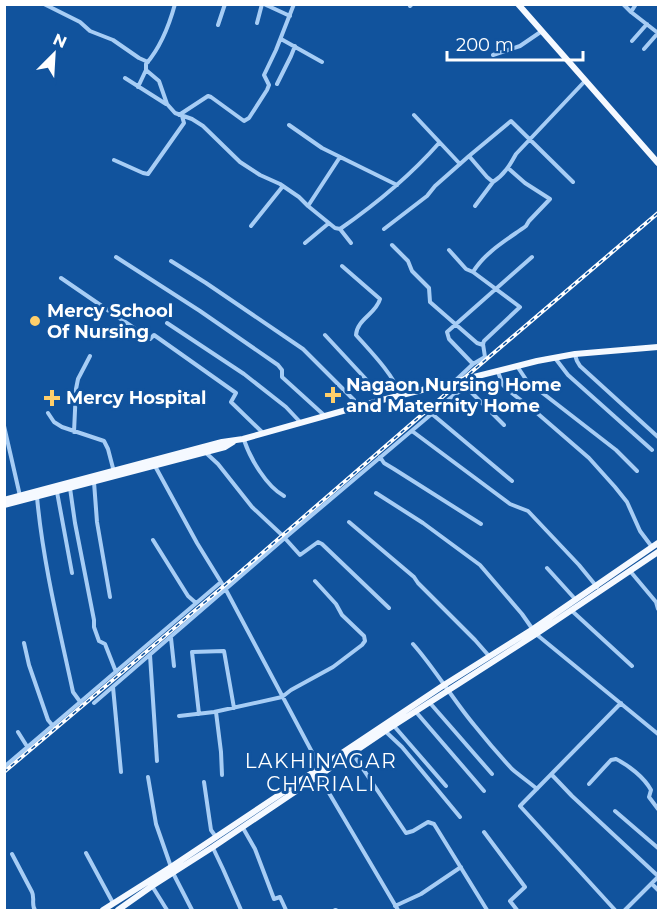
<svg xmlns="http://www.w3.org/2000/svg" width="663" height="915" viewBox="0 0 663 915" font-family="Montserrat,sans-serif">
	<rect width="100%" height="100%" fill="#11539d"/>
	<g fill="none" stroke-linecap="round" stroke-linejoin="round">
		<path stroke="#a7cdf5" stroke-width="4" d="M44 4 80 22 90 31 113 40 139 58 148 62
			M175 4C169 26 160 48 146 64V70L159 81 167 104 175 113 192 119 203 126 240 162 260 175 280 184 299 197 308 206 335 228 340 229C376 204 410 176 439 143
			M264 4 290 16
			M623 4 631 12 636 4
			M410 6 412 4
			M631 12 658 33
			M257 23 262 4
			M218 25 225 4
			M281 39 322 62
			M632 41 647 24
			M644 49 658 33
			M493 55 520 46 542 31
			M125 78 166 104
			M277 84 291 56 295 46
			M138 87 146 70
			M179 115 208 96 211 97 244 121 249 118 267 90 269 85 264 75 276 50 294 4
			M414 115 460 164
			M289 125 322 148 397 185
			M469 156 511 121 573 182
			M114 160 143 173 148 174 184 123 182 116
			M308 206 340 157
			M475 206 493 182
			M251 226 283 186
			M340 229 351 243
			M384 229 427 196 435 186 469 156 487 177 493 182C504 175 510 165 516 154L585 81
			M305 243 329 223
			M392 245 408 261 412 271 429 288 430 302 477 343 483 345
			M449 250 466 269 473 272 520 307 484 341 483 344 485 357 473 364 456 380
			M116 257 200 311 278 365 282 370V377L325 416
			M171 261 206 283 303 349 354 400 357 407
			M342 266 380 299C376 314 357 319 356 335 372 353 391 372 401 395
			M473 272C485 252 508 239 526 226L529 221 550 199 525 183 508 168
			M61 278 150 339 154 335 236 393 231 402 263 433
			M167 323 244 374 286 407 301 423
			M325 335 376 390 382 400
			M575 355 577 361 580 366 658 437
			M555 358 568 375 652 450
			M473 364 449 339 447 332 532 257
			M517 366 527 381 616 450 637 471
			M498 372 503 385 508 390 537 413 589 458 615 487 627 502 640 531 652 547
			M466 387 504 425
			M48 413 54 422 62 427 104 441 108 449 114 472
			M432 414 512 481
			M4 426 20 496
			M412 431 510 504 528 511 579 565 597 587
			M74 432 76 389 78 379 90 356
			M244 440C250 458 266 486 284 496
			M205 452 218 464 252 507 282 535 300 555 318 542 322 544 389 608
			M380 457 384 463 394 469 481 524
			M155 466 197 543 221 582 226 590 320 767
			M94 482 97 522 110 597
			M70 488 75 523 94 620V627L99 641 105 644 116 672
			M57 492 72 573
			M376 493 423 523 480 565 522 614 536 634 658 734
			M37 497C43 563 59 627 73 692L81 703
			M349 522 414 577 418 583 475 640 489 656
			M153 540 188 596 196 603
			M547 568 576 600
			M630 571 656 602 658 609
			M571 610 632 666
			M171 638 174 666
			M24 643 29 665 48 720 53 726
			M413 644C436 670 453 700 475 726 487 741 499 755 512 769 520 776 529 782 537 789
			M150 655 157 761
			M113 687 121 772
			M94 703 286 537 454 395 480 378
			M430 703 492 774
			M216 712 221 752 222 775
			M416 712 484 791
			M199 714 192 652 224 651 234 708
			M179 716 214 712 282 697 291 690 333 667 362 645 365 641 364 636 342 615 336 604 315 581
			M394 726 446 786
			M385 731 402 747 460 817
			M18 732 28 748
			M353 754 406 833 413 831 428 822 434 824 487 910
			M4 767 221 582
			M552 775 572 796 658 876
			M319 776 398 910
			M148 777 156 824 171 867
			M204 782 211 830 216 837
			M589 784 611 760 616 759C628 765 644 777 651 790L649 797 658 809
			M615 811 658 848
			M243 828 255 849 274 899 280 897 286 910
			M484 832 525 887 510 901 517 910
			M213 848 223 869 241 910
			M86 853 113 903
			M12 854 32 892C35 898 31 905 35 910
			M173 873 192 910
			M652 884 658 890
			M152 886 167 910
			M395 906 421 894 461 867
			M335 910H336
			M615 910 520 806 621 703
			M625 910 658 877"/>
		<path stroke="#f5f9ff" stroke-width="6" d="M518 4 658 163
			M4 500 222 442 243 439 382 400 537 361 575 354 658 347
			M4 505 225 447 233 442
			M103 910 171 867 444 685 533 629 658 543
			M118 910 152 886 213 847 385 731 536 634 658 552"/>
		<defs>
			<path id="rail" d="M4 772 224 586 462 380 658 213"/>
		</defs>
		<use href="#rail" stroke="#fff" stroke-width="4"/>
		<use href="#rail" stroke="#11539d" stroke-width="1.5" stroke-dasharray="4.5" stroke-linecap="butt"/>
	</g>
	<g fill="#ffcf6b" stroke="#11539d" stroke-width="2">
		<circle cx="35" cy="321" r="6"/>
		<path d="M330 386h6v6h6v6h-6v6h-6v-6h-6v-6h6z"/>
		<path d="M49 389h6v6h6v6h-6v6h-6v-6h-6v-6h6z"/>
	</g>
	<g text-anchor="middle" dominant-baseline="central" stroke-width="6" stroke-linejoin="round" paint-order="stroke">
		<g font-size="18" font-weight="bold" fill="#fff" stroke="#11539d" text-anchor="start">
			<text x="47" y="311">Mercy School<tspan x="47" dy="21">Of Nursing</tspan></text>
			<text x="346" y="385">Nagaon Nursing Home<tspan x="346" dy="21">and Maternity Home</tspan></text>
			<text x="66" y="398">Mercy Hospital</text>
		</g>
		<g font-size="20" letter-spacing="1.5" fill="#fff" stroke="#11539d">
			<text x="321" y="761">LAKHINAGAR<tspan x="321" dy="23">CHARIALI</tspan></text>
		</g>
	</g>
	<rect width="663" height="915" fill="none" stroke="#ffffff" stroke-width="12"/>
	<g transform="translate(54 54) rotate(24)" stroke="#11539d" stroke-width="4.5" paint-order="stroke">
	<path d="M0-4.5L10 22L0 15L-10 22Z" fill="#ffffff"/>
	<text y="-9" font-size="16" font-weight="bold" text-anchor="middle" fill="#ffffff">N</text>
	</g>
	<path d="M447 51v9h136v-9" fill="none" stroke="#ffffff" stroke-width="3"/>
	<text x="456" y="51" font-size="18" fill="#ffffff" stroke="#11539d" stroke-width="4.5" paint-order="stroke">200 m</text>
</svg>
